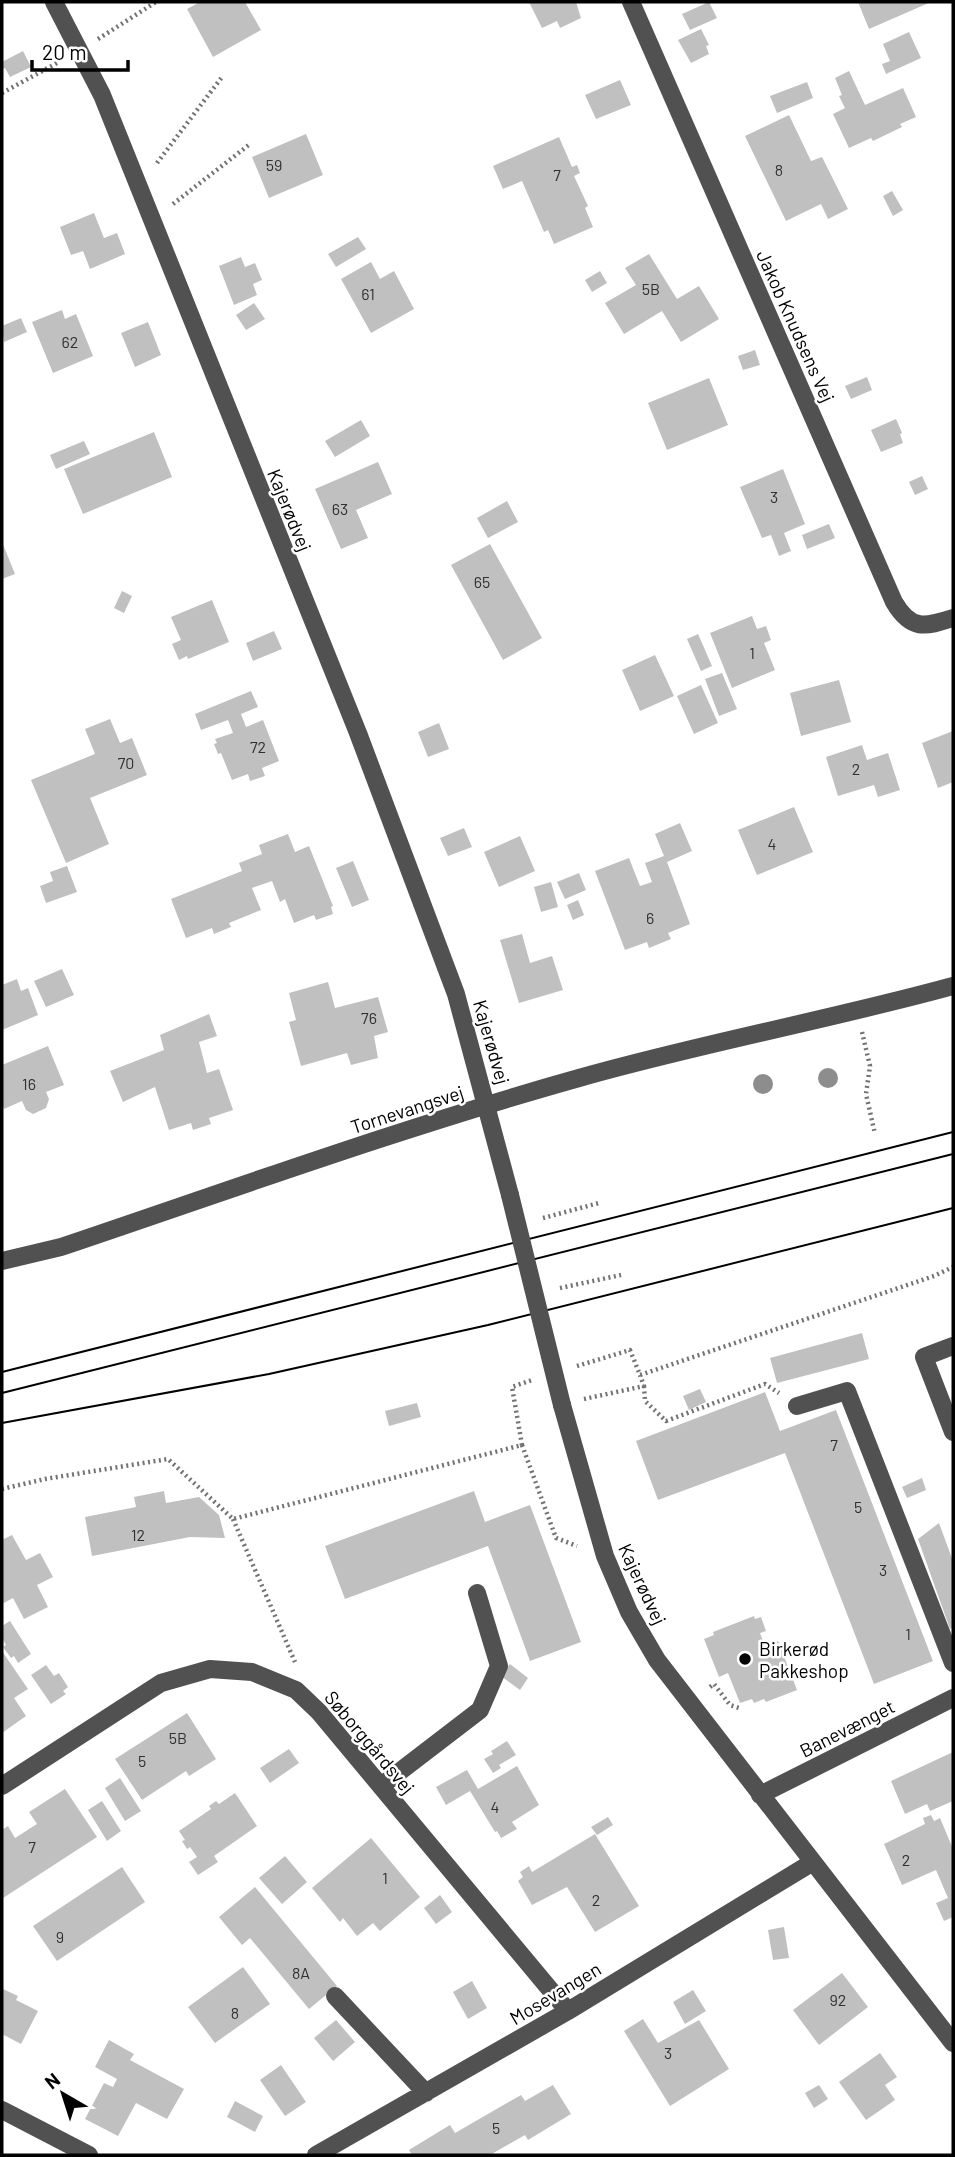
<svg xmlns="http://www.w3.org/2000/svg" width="955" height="2157" viewBox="0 0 955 2157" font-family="Barlow,sans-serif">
	<rect width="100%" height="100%" fill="#fff"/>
	<path fill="#c0c0c0" d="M200 2H245L261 30 213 57 187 9Z
		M529 2H576L581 18 560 28 557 21 542 28Z
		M709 2 717 18 690 30 682 14Z
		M858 2H931L869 29Z
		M701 29 709 45 706 46 709 54 691 63 678 40Z
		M909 32 921 58 886 74 882 64 890 61 883 44Z
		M23 51 31 67 10 77 5 68 2 69V62Z
		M849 71 865 105 903 88 916 117 900 124 902 127 873 141 871 138 849 148 833 114 845 108 839 96 842 95 835 78Z
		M620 80 631 105 596 119 585 95Z
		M807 82 813 98 777 113 770 96Z
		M789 115 811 161 822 157 848 209 828 219 821 204 786 221 745 136Z
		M306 134 323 175 269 198 252 157Z
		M559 137 572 167 577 165 580 173 574 176 588 206 585 208 593 227 554 244 548 230 544 232 522 181 503 189 493 166Z
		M892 191 903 210 893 216 883 196Z
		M94 213 104 238 117 233 125 254 90 269 83 251 71 255 60 227Z
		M358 237 366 249 336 267 328 254Z
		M649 254 677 299 699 286 719 319 681 342 662 311 624 334 605 303 636 285 625 268Z
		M241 257 245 267 255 263 262 280 253 284 257 295 234 305 219 266Z
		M371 262 380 279 394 271 414 309 371 333 341 279Z
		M600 271 607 283 592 292 585 280Z
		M254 303 265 319 246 330 236 315Z
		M62 310 65 319 76 314 93 356 53 373 32 322Z
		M21 318 27 332 4 342 2 326Z
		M148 322 161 355 135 367 121 333Z
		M755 350 760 365 743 370 738 356Z
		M867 377 872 390 851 399 845 386Z
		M709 378 728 425 667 450 648 403Z
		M896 419 902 433 900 434 903 443 881 452 871 430Z
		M361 420 370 436 335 457 325 441Z
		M154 432 172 477 83 514 64 469Z
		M84 441 90 454 56 469 50 455Z
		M378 462 392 494 356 510 368 538 341 549 315 489Z
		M783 469 805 524 784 533 791 551 779 556 771 535 762 538 740 487Z
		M922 476 928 489 915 495 909 482Z
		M507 501 518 522 488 538 477 518Z
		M829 524 835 538 807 549 802 535Z
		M2 542 15 574 2 579Z
		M490 544 542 638 503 660 451 565Z
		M122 591 132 596 124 613 114 608Z
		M212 600 229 642 188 659 187 656 179 660 172 644 181 640 171 617Z
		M752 616 757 629 766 626 771 640 764 643 775 670 732 688 710 633Z
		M274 631 282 649 253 661 246 643Z
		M698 634 712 666 701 671 687 639Z
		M655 655 674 696 640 711 622 670Z
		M722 673 737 709 719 716 705 679Z
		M839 680 851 722 801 736 790 693Z
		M701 685 718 723 694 734 677 696Z
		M251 691 258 707 241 714 246 727 263 720 279 761 262 768 265 776 250 781 248 774 232 780 221 753 218 754 214 744 217 743 215 739 233 733 228 720 201 730 195 714Z
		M110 719 120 743 132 738 147 775 90 798 109 844 66 863 31 780 95 754 85 729Z
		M439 723 449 749 428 757 418 732Z
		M953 731V782L938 788 922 743Z
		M862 745 867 760 888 753 900 790 878 797 874 785 838 796 826 757Z
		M794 807 813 852 757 875 738 830Z
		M680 823 692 851 667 862 690 924 668 933 671 939 649 948 647 942 625 950 595 871 629 858 640 886 652 882 645 863 664 856 655 834Z
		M464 828 472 847 448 856 440 838Z
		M288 834 295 852 309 846 333 906 331 907 333 914 316 920 314 915 294 923 285 899 280 902 272 881 252 888 261 910 229 923 231 927 214 934 212 928 186 938 171 899 242 871 239 863 262 854 259 845Z
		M520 836 535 871 499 887 484 852Z
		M353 861 369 900 352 907 336 868Z
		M67 866 77 892 46 903 40 886 53 881 50 872Z
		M579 873 586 890 565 899 557 882Z
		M551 882 558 907 541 912 534 887Z
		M578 900 584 915 573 920 567 905Z
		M522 934 530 963 552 956 563 990 519 1003 500 940Z
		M62 969 74 995 46 1007 34 981Z
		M17 979 21 991 28 988 38 1015 2 1030V985Z
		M328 982 335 1008 378 997 388 1032 374 1036 378 1058 351 1065 347 1053 301 1066 289 1022 296 1020 289 993Z
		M209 1014 217 1036 199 1042 207 1073 219 1069 233 1110 209 1118 211 1124 193 1130 191 1123 169 1130 155 1087 123 1102 110 1071 164 1050 160 1035Z
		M48 1046 64 1085 46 1092 49 1099 46 1108 33 1114 26 1110 22 1101 4 1109 2 1102V1065Z
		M862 1333 869 1359 777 1383 770 1358Z
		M700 1389 706 1402 689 1410 683 1396Z
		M765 1392 780 1431 836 1410 933 1661 874 1684 785 1453 658 1500 636 1441Z
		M417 1403 421 1417 389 1426 385 1411Z
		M922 1478 926 1490 907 1498 902 1487Z
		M164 1491 166 1503 199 1497 219 1515 225 1538 190 1537 92 1556 85 1517 136 1507 134 1497Z
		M474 1491 485 1522 530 1505 581 1642 530 1661 488 1546 345 1599 325 1546Z
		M939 1523 953 1561V1627L950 1629 918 1539Z
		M12 1535 26 1560 40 1553 53 1577 37 1585 48 1607 24 1619 13 1598 2 1604V1540Z
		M754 1616 755 1619 761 1617 766 1631 760 1633 765 1646 778 1641 797 1690 766 1702 764 1699 754 1703 752 1699 740 1703 728 1673 719 1677 704 1639 714 1635 713 1632Z
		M10 1621 31 1654 18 1663 14 1656 11 1658 3 1647 6 1645 2 1638V1626Z
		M2 1651 28 1689 14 1698 26 1716 2 1733Z
		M510 1664 528 1678 520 1690 501 1676Z
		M46 1665 54 1676 59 1673 68 1687 63 1691 66 1694 51 1704 31 1675Z
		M187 1713 216 1759 189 1776 186 1771 142 1800 115 1759Z
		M507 1741 516 1755 499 1765 501 1768 493 1773 484 1759 493 1754 491 1751Z
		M289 1749 299 1763 270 1783 260 1768Z
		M953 1752V1801L930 1811 927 1804 905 1814 891 1781Z
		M517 1766 539 1805 512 1822 517 1829 501 1838 497 1831 495 1832 470 1791 446 1805 436 1787 467 1770 478 1789Z
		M120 1778 141 1811 125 1821 105 1788Z
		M65 1789 97 1837 3 1898 2 1830 8 1826 15 1838 37 1824 29 1812Z
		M235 1793 257 1826 214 1856 218 1862 198 1875 189 1862 197 1857 190 1847 187 1849 182 1841 185 1840 179 1831 211 1809 209 1806 216 1801 219 1804Z
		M102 1801 121 1831 107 1841 88 1810Z
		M931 1815 934 1821 940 1818 953 1849V1917L944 1921 936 1903 948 1898 936 1870 902 1885 884 1844 925 1824 923 1818Z
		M608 1817 613 1825 597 1835 591 1827Z
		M595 1834 639 1906 595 1932 567 1887 532 1905 518 1881 523 1877 520 1872 529 1866 532 1872Z
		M371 1838 420 1897 380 1931 373 1923 357 1936 343 1918 340 1922 312 1888Z
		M285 1856 307 1882 282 1904 259 1878Z
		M122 1867 145 1902 57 1961 33 1926Z
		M255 1887 337 1986 309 2009 250 1938 242 1945 219 1917Z
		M440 1895 452 1912 436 1924 424 1908Z
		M784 1927 789 1958 773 1960 768 1930Z
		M243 1967 270 2004 215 2043 188 2007Z
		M842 1973 868 2007 819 2045 793 2010Z
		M472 1981 487 2008 468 2019 453 1992Z
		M3 1989 18 1996 16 2000 38 2011 21 2044 2 2034Z
		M693 1990 706 2011 685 2024 673 2002Z
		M643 2019 658 2043 699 2020 729 2069 670 2106 624 2031Z
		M336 2020 355 2042 333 2061 314 2038Z
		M109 2040 134 2054 130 2060 184 2089 167 2119 136 2103 118 2136 85 2119 104 2083 113 2087 117 2079 95 2067Z
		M880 2053 897 2077 885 2085 895 2100 866 2120 839 2082Z
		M281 2065 306 2102 285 2116 260 2080Z
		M553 2085 571 2114 528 2140 525 2135 490 2155H412L409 2150 450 2125 455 2133 521 2095 525 2101Z
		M819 2085 828 2099 814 2108 805 2093Z
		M235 2101 263 2116 255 2132 227 2117Z"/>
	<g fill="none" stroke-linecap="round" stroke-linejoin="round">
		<path stroke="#737373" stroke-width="4.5" stroke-dasharray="2 3.5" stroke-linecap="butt" d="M98 39 156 2
			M2 93 57 63
			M157 163 222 77
			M173 204 250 144
			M862 1032 870 1066 866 1094 875 1134
			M543 1218 599 1203
			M560 1288 621 1275
			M577 1366 630 1350 640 1375 934 1276 953 1267
			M644 1386 645 1401 666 1421 765 1384 779 1393
			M584 1399 644 1386 640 1375
			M522 1445 556 1538 577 1546
			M2 1489 45 1479 168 1459 233 1519 522 1445 512 1387 532 1380
			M233 1519 295 1662
			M710 1687 714 1684 730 1705 739 1708"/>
		<path stroke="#515151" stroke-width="18" d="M54 2 102 95 358 733 456 994 510 1195
			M631 2 894 602C911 631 925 627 953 618
			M2 1261 61 1247C233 1189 404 1127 579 1078 702 1043 829 1020 953 986
			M953 1346 924 1357 953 1432
			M562 1405 605 1556 629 1612 657 1660 953 2043
			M797 1406 847 1391 953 1663
			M2 1786 161 1683 210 1669 252 1672 296 1690 319 1712 568 2011
			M381 1786 480 1710 499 1666 477 1593
			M760 1795 953 1698
			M335 1996 426 2093
			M2 2110 89 2155
			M316 2155 568 2011 813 1862"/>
		<path stroke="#000" stroke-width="2" d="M2 1372 953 1132
			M2 1393 953 1154
			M2 1423 269 1374 488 1325 953 1208"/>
		<path stroke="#515151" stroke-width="18" d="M510 1195 562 1405"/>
	</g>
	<g fill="#8d8d8d">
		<circle cx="828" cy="1078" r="10"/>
		<circle cx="763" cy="1084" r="10"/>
	</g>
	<circle fill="#000" stroke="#fff" stroke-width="2.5" cx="745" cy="1659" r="7"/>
	<g text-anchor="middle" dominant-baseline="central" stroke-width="5" stroke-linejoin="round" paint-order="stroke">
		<g font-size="16" fill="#303030">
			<text x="274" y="164">59</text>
			<text x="779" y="169">8</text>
			<text x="557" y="174">7</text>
			<text x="651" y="288">5B</text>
			<text x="368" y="293">61</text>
			<text x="70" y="341">62</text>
			<text x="774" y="496">3</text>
			<text x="340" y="508">63</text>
			<text x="482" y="581">65</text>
			<text x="752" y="652">1</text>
			<text x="258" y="746">72</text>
			<text x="126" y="762">70</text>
			<text x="856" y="768">2</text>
			<text x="772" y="843">4</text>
			<text x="650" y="917">6</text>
			<text x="369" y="1017">76</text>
			<text x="29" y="1083">16</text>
			<text x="834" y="1444">7</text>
			<text x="858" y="1506">5</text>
			<text x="138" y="1534">12</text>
			<text x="883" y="1569">3</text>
			<text x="908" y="1633">1</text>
			<text x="178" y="1737">5B</text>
			<text x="142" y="1760">5</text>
			<text x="495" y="1806">4</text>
			<text x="32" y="1846">7</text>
			<text x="906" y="1859">2</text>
			<text x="385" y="1877">1</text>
			<text x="596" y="1899">2</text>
			<text x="60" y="1936">9</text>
			<text x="301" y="1972">8A</text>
			<text x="838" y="1999">92</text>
			<text x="235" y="2012">8</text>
			<text x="668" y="2052">3</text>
			<text x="496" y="2127">5</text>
		</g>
		<g font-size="19" fill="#000" stroke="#fff">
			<text transform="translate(796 326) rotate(66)">Jakob Knudsens Vej</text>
			<text transform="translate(290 510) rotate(68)">Kajerødvej</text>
			<text transform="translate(492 1042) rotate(74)">Kajerødvej</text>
			<text transform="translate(407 1109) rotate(-18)">Tornevangsvej</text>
			<text transform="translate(643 1584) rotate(65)">Kajerødvej</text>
			<text transform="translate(847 1728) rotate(-27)">Banevænget</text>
			<text transform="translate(370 1742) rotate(50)">Søborggårdsvej</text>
			<text transform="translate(555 1993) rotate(-31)">Mosevangen</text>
		</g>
		<g font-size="19" fill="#000" stroke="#fff" text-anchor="start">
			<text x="759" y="1648">Birkerød<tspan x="759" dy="22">Pakkeshop</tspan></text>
		</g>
	</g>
	<rect width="955" height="2157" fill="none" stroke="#000000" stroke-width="7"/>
	<g transform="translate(63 2094) rotate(321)" stroke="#ffffff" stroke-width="5" paint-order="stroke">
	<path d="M0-5L12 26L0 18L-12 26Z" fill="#000000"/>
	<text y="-10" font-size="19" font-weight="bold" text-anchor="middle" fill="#000000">N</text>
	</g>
	<path d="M32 60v10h96v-10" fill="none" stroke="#000000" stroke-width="3.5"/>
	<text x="42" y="60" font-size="21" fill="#000000" stroke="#ffffff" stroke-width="5" paint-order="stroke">20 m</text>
</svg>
